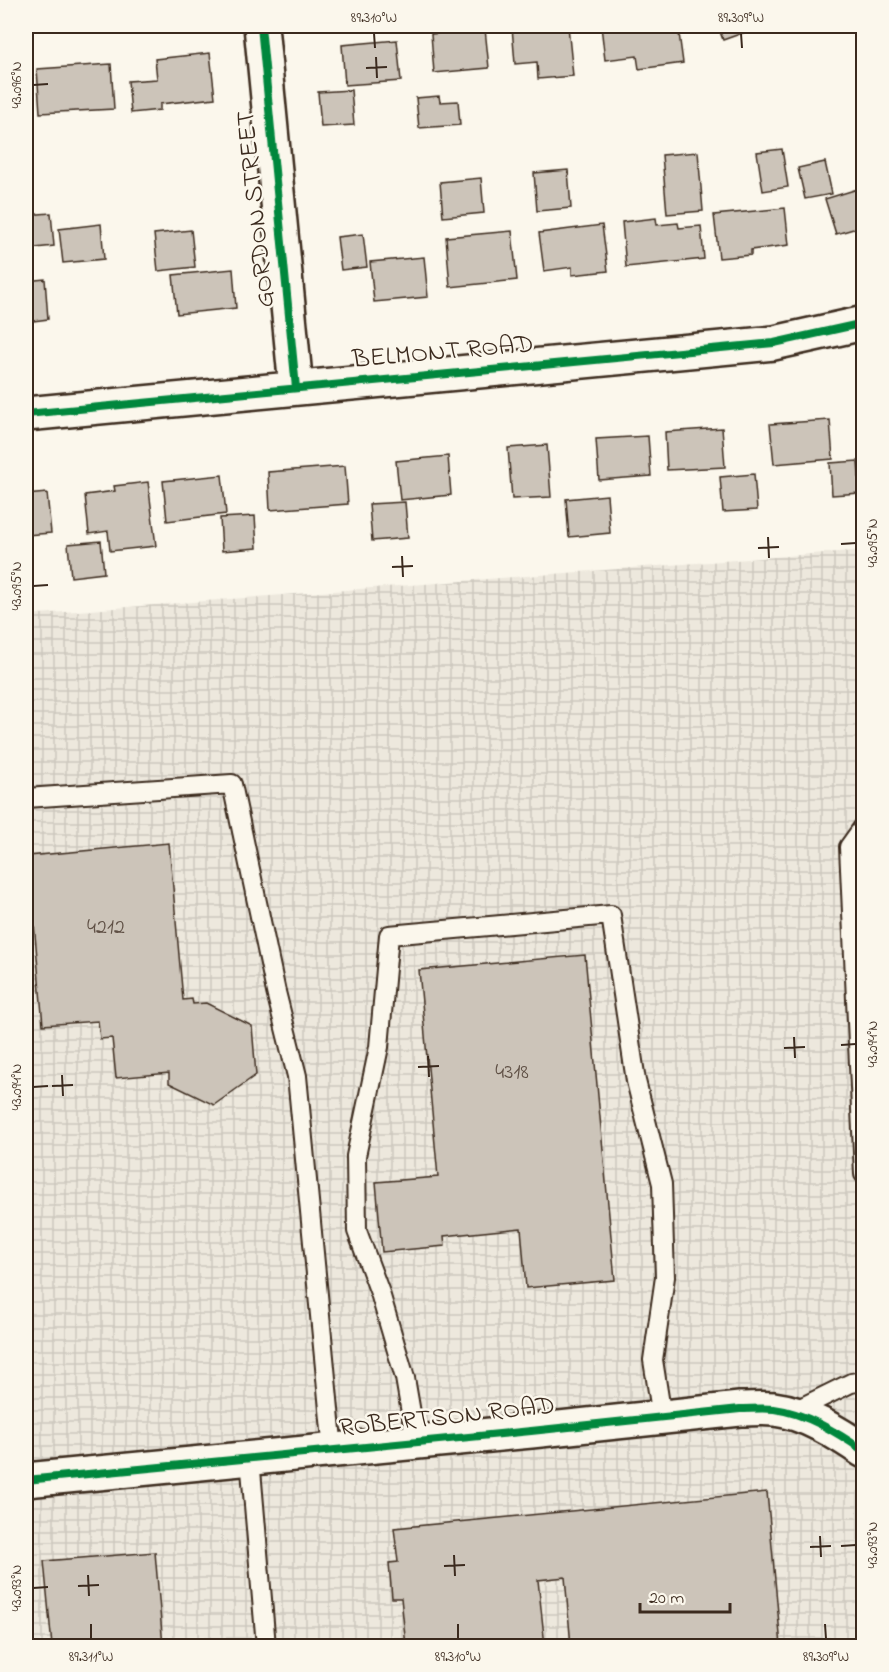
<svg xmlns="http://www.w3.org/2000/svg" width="889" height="1672" viewBox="0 0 889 1672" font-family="'Indie Flower',sans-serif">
	<defs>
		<pattern id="industrial-grid" width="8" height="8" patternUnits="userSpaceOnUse" patternTransform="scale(1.5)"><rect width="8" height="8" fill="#ede8dd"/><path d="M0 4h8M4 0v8" fill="none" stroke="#ccc7bd"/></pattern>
	</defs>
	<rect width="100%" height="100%" fill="#fbf7ec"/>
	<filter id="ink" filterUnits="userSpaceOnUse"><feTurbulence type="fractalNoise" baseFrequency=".0167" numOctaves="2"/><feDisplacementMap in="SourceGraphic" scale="12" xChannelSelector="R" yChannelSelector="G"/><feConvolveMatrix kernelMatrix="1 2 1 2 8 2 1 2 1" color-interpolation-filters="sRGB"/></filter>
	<g filter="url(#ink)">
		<path fill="url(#industrial-grid)" d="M863 550V1646H26V615Z"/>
		<path fill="#ccc4b9" stroke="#3b2a1e" stroke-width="1.5" d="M533 26H568L573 76 538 79 537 62 515 64 512 27Z
			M601 26H678L683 63 639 69 637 56 605 60Z
			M718 26H762L723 40Z
			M485 29 489 68 434 73 431 34Z
			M397 40 401 81 345 85 342 45Z
			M210 53 215 98 160 104V110L131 113 128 81 157 79 155 59Z
			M111 64 114 109 40 113 37 69Z
			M351 90 354 125 321 127 318 92Z
			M439 96 440 102 458 101 460 125 419 128 416 98Z
			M782 149 788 187 763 191 757 152Z
			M698 152 703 211 667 214 662 155Z
			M825 162 832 194 805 199 798 168Z
			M568 170 571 208 537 211 534 173Z
			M481 178 484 213 443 217 440 182Z
			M864 187V226L836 234 825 199Z
			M785 208 789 245 751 250V255L719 258 714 215Z
			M51 213 54 246 26 249V215Z
			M656 218 657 225 678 223 679 228 701 226 704 259 626 267 622 222Z
			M101 224 104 259 63 263 59 229Z
			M602 225 608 271 572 275V267L544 271 539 233Z
			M191 230 195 267 158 271 154 234Z
			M512 231 517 280 450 287 446 237Z
			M363 234 367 267 341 270 337 237Z
			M424 257 428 297 374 302 370 262Z
			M233 269 236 308 177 314 173 275Z
			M45 279 48 319 26 322V281Z
			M830 420 833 459 774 464 770 424Z
			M722 428 725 467 667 470 665 432Z
			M648 436 651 476 599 480 596 439Z
			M547 445 551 497 512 499 508 448Z
			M448 456 451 495 400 500 396 461Z
			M858 461 860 493 832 495 830 463Z
			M345 466 348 504 270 510 268 472Z
			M754 474 757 510 723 512 720 477Z
			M222 475 226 514 167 521 163 481Z
			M148 482 156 546 110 551 108 531 89 534 85 495 115 491 114 486Z
			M47 493 51 533 26 535V495Z
			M607 495 610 533 569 537 566 499Z
			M405 502 408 538 372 541 369 504Z
			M255 516 257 548 222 551 220 518Z
			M101 541 104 573 71 577 68 544Z
			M169 843 183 1000 192 999 193 1004 206 1003 252 1026 256 1075 214 1105 169 1083V1073L116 1078 112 1038 100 1039 98 1021 43 1025 28 856Z
			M585 955 615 1280 526 1288 521 1228 444 1236 445 1246 382 1252 376 1182 438 1177 419 970Z
			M767 1492 781 1646H571L565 1577 538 1580 545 1646H406L401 1598H392L389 1563 398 1562 394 1528Z
			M155 1552 163 1646H52L44 1561Z"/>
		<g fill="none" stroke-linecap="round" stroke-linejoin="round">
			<defs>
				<path id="lane" d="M26 798 232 784 276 992 297 1076 333 1451
					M864 826 849 847 864 1174
					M790 1413 851 1383 864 1381
					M416 1442 405 1378 380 1293 357 1231 356 1156 379 1047 389 935 611 915 636 1081 662 1184 665 1277 653 1360 662 1417
					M250 1458 266 1646"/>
				<path id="street" d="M261 26 296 388
					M26 414 774 343 864 323
					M26 1480 531 1431 740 1409C751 1409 763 1408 774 1409 806 1413 838 1433 864 1451"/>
			</defs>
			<use href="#lane" stroke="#3b2a1e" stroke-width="22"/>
			<use href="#street" stroke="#3b2a1e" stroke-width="38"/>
			<use href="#lane" stroke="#fbf7ec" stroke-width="18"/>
			<use href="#street" stroke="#fbf7ec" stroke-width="33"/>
			<defs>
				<path id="cycleway" d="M261 26 296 388
					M26 414 774 343 864 323
					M26 1480 531 1431 740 1409C751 1409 763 1408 774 1409 806 1413 838 1433 864 1451"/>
			</defs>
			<use href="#cycleway" stroke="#fbf7ec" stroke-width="11"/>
			<use href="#cycleway" stroke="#00873e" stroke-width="8"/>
		</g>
	</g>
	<path fill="none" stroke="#3b2a1e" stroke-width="2" d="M374 33 375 48M741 33 742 48M376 57 377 78M366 68 387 67M33 85 48 84M768 537 769 558M841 544 856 543M758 548 779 547M402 556 403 577M392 567 413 566M33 586 48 585M794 1037 795 1058M841 1045 856 1044M784 1048 805 1047M428 1056 429 1077M418 1067 439 1066M62 1075 63 1096M52 1086 73 1085M33 1087 48 1086M820 1536 821 1557M841 1546 856 1545M810 1547 831 1546M454 1555 455 1576M444 1566 465 1565M88 1575 89 1596M78 1586 99 1585M33 1588 48 1587M91 1624V1639M458 1624V1639M825 1624 826 1639"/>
	<g text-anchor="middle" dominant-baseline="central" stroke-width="5" stroke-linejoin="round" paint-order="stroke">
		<g font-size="22" fill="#5f5045">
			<text x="106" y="928">4212</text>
			<text x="512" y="1073">4318</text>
		</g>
		<g font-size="26" fill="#3b2a1e" stroke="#fbf7ec">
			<text transform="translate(257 209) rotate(-96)">GORDON STREET</text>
			<text transform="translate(443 353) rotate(-5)">BELMONT ROAD</text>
			<text transform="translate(447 1418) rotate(-6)">ROBERTSON ROAD</text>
		</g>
	</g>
	<rect width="889" height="1672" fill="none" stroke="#fbf7ec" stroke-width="66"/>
	<path d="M640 1603v9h90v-9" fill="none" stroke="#3b2a1e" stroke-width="3"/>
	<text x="649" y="1603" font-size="18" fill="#3b2a1e" stroke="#fbf7ec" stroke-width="4.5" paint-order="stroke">20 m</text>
	<rect x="33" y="33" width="823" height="1606" fill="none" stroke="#3b2a1e" stroke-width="2"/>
	<g font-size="15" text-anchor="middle" fill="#3b2a1e">
		<text x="374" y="22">89.310°W</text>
		<text x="741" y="22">89.309°W</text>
		<text transform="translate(16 85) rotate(-90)" y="5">43.096°N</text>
		<text transform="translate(872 543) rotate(-90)" y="5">43.095°N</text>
		<text transform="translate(16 586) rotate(-90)" y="5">43.095°N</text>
		<text transform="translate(872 1044) rotate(-90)" y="5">43.094°N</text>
		<text transform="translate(16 1087) rotate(-90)" y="5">43.094°N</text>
		<text transform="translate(872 1545) rotate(-90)" y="5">43.093°N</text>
		<text transform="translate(16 1588) rotate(-90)" y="5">43.093°N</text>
		<text x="91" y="1661">89.311°W</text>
		<text x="458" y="1661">89.310°W</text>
		<text x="826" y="1661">89.309°W</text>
	</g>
</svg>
